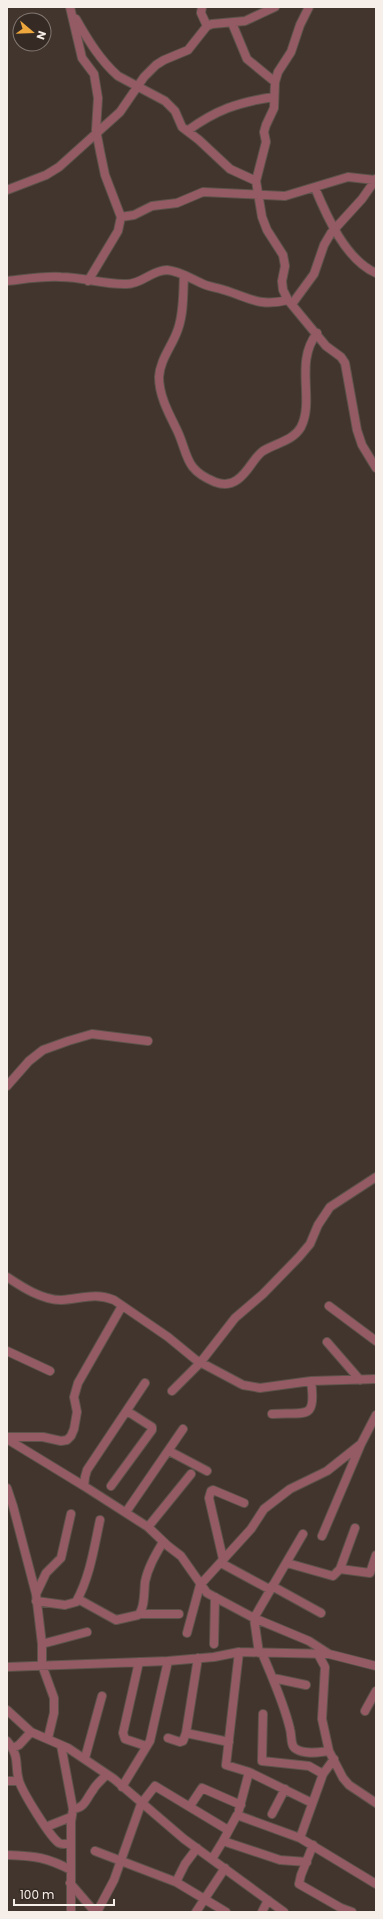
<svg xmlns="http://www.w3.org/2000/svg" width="383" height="1919" viewBox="0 0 383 1919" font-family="Poppins,sans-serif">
	<rect width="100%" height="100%" fill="#41352d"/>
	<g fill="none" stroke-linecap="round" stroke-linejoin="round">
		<defs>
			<path id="minor" d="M70 7 82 58 94 74 98 98 96 130 100 151 105 175 121 217 118 231 88 281
				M202 7 201 13 207 26
				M309 7 300 25 291 52 278 72 275 82 274 108 266 125 264 132 266 142 256 181 262 217 267 230 283 255 285 266 282 281 283 290 288 300 326 346 341 357 345 363 357 430 362 445 376 468
				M76 19C88 40 100 60 118 76L165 101 175 111 182 127 199 140 230 169 256 181
				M232 23 247 59 275 82
				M187 131C216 110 238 102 274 97
				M315 188C327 217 346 260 376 273
				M7 190 46 175 59 167 120 112 144 77 156 65 164 60 188 50 207 26 212 24 245 21 275 7
				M121 217 134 215 152 206 177 203 203 192 285 196 348 177 375 180
				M184 275C183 293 184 312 178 329 173 345 160 359 159 377 159 395 168 412 176 428 189 454 183 469 215 482 223 485 230 485 237 480 249 472 253 458 263 451 276 443 293 441 301 427 315 399 294 363 317 333
				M7 281C25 279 43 276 61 277 83 277 105 285 127 284 142 284 152 270 167 270 179 271 190 278 201 283 208 287 216 287 224 290 250 298 259 307 288 300
				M292 304 314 274 324 245 331 233 362 199 376 179
				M7 1086 29 1061 43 1050 68 1041 92 1034 148 1041
				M7 1277C22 1287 42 1300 61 1300 81 1299 95 1292 114 1300L168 1337 196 1360 243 1385 260 1388 311 1381 376 1379
				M329 1306 376 1341
				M327 1342 360 1380
				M7 1351 50 1371
				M145 1383 87 1470 85 1477 84 1486 148 1527 168 1546 181 1556 207 1593 254 1618 259 1653
				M172 1391 200 1363 235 1318 263 1294 299 1257 310 1244 318 1225 330 1207 376 1177
				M272 1414C304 1411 317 1423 311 1381
				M7 1437H43L61 1441 67 1440 71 1436 74 1429 77 1412 74 1397 78 1383 122 1306
				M7 1439 84 1486
				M169 1451 207 1471
				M111 1486 152 1430V1427L127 1411
				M7 1488 13 1506 36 1594
				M126 1512 183 1429
				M148 1527 191 1474
				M303 1534 254 1618 309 1641 329 1654
				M322 1536 361 1444 376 1415
				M223 1559 209 1498 211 1491 213 1490 244 1503
				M221 1563 269 1589
				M287 1563 333 1576 340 1569 355 1528
				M340 1569 370 1573 376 1555
				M272 1586 321 1613
				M78 1599 116 1620 138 1615C145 1609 144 1591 145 1582 148 1567 156 1554 163 1542
				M36 1601 65 1605 76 1602C90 1577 94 1548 100 1520
				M140 1614H179
				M187 1633 200 1585 251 1529 264 1509 290 1489 327 1471 361 1444
				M42 1644 87 1632
				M214 1644 215 1597
				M239 1652 226 1765 249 1772 312 1803
				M262 1653C272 1677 284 1703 290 1729 292 1735 290 1746 296 1749 305 1755 320 1752 329 1751
				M318 1654 325 1667 322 1719 329 1751 343 1778 349 1785 376 1803
				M139 1662 123 1733 125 1739 146 1746
				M7 1667 168 1661 214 1657 239 1652 329 1654 376 1666
				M273 1678 306 1685
				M7 1710 31 1732 68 1748 114 1779 184 1839 284 1912
				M365 1711 376 1691
				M263 1714 262 1761 309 1766 323 1774
				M186 1733 229 1742
				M48 1738 54 1713V1698L42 1665V1644L36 1594 46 1573 61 1558 71 1514
				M168 1738 180 1742 183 1741 186 1733 198 1658
				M7 1741C21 1758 14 1764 19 1781 23 1793 50 1837 59 1843 63 1845 67 1844 71 1843
				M61 1745 73 1809 71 1822V1912
				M13 1748 19 1745 31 1732
				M85 1758 102 1696
				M7 1781H19
				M122 1787 150 1741 168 1661
				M190 1806 202 1788 241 1805
				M73 1809C85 1808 86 1799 93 1790 96 1784 102 1780 106 1775
				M239 1810 249 1772
				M272 1814 285 1789
				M46 1827 71 1817
				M300 1838 323 1774 334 1759
				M223 1841 237 1815 300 1838 376 1884
				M313 1845 301 1875 299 1884 341 1908 352 1912
				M95 1851 176 1882 226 1912
				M7 1855C35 1856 46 1857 71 1870
				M212 1859 223 1841 280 1860 307 1862
				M176 1882 185 1864 197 1848
				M70 1883 95 1912
				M97 1912 114 1880 141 1804 155 1786 228 1830
				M196 1912 225 1868
				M262 1912 268 1900"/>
		</defs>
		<use href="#minor" stroke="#5e534b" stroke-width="10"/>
		<use href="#minor" stroke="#955b64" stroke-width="8"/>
	</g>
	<rect width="383" height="1919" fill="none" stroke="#f6eee9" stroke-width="16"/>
	<g transform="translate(32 32) rotate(109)"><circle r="19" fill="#362b24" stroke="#837973"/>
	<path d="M0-3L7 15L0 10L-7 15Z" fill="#eea73d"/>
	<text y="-6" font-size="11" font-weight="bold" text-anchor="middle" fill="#f6eee9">N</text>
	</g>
	<path d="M14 1899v6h100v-6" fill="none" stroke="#f6eee9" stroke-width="2"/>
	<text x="20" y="1899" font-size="12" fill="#f6eee9" stroke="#362b24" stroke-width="3" paint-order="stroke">100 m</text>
</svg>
